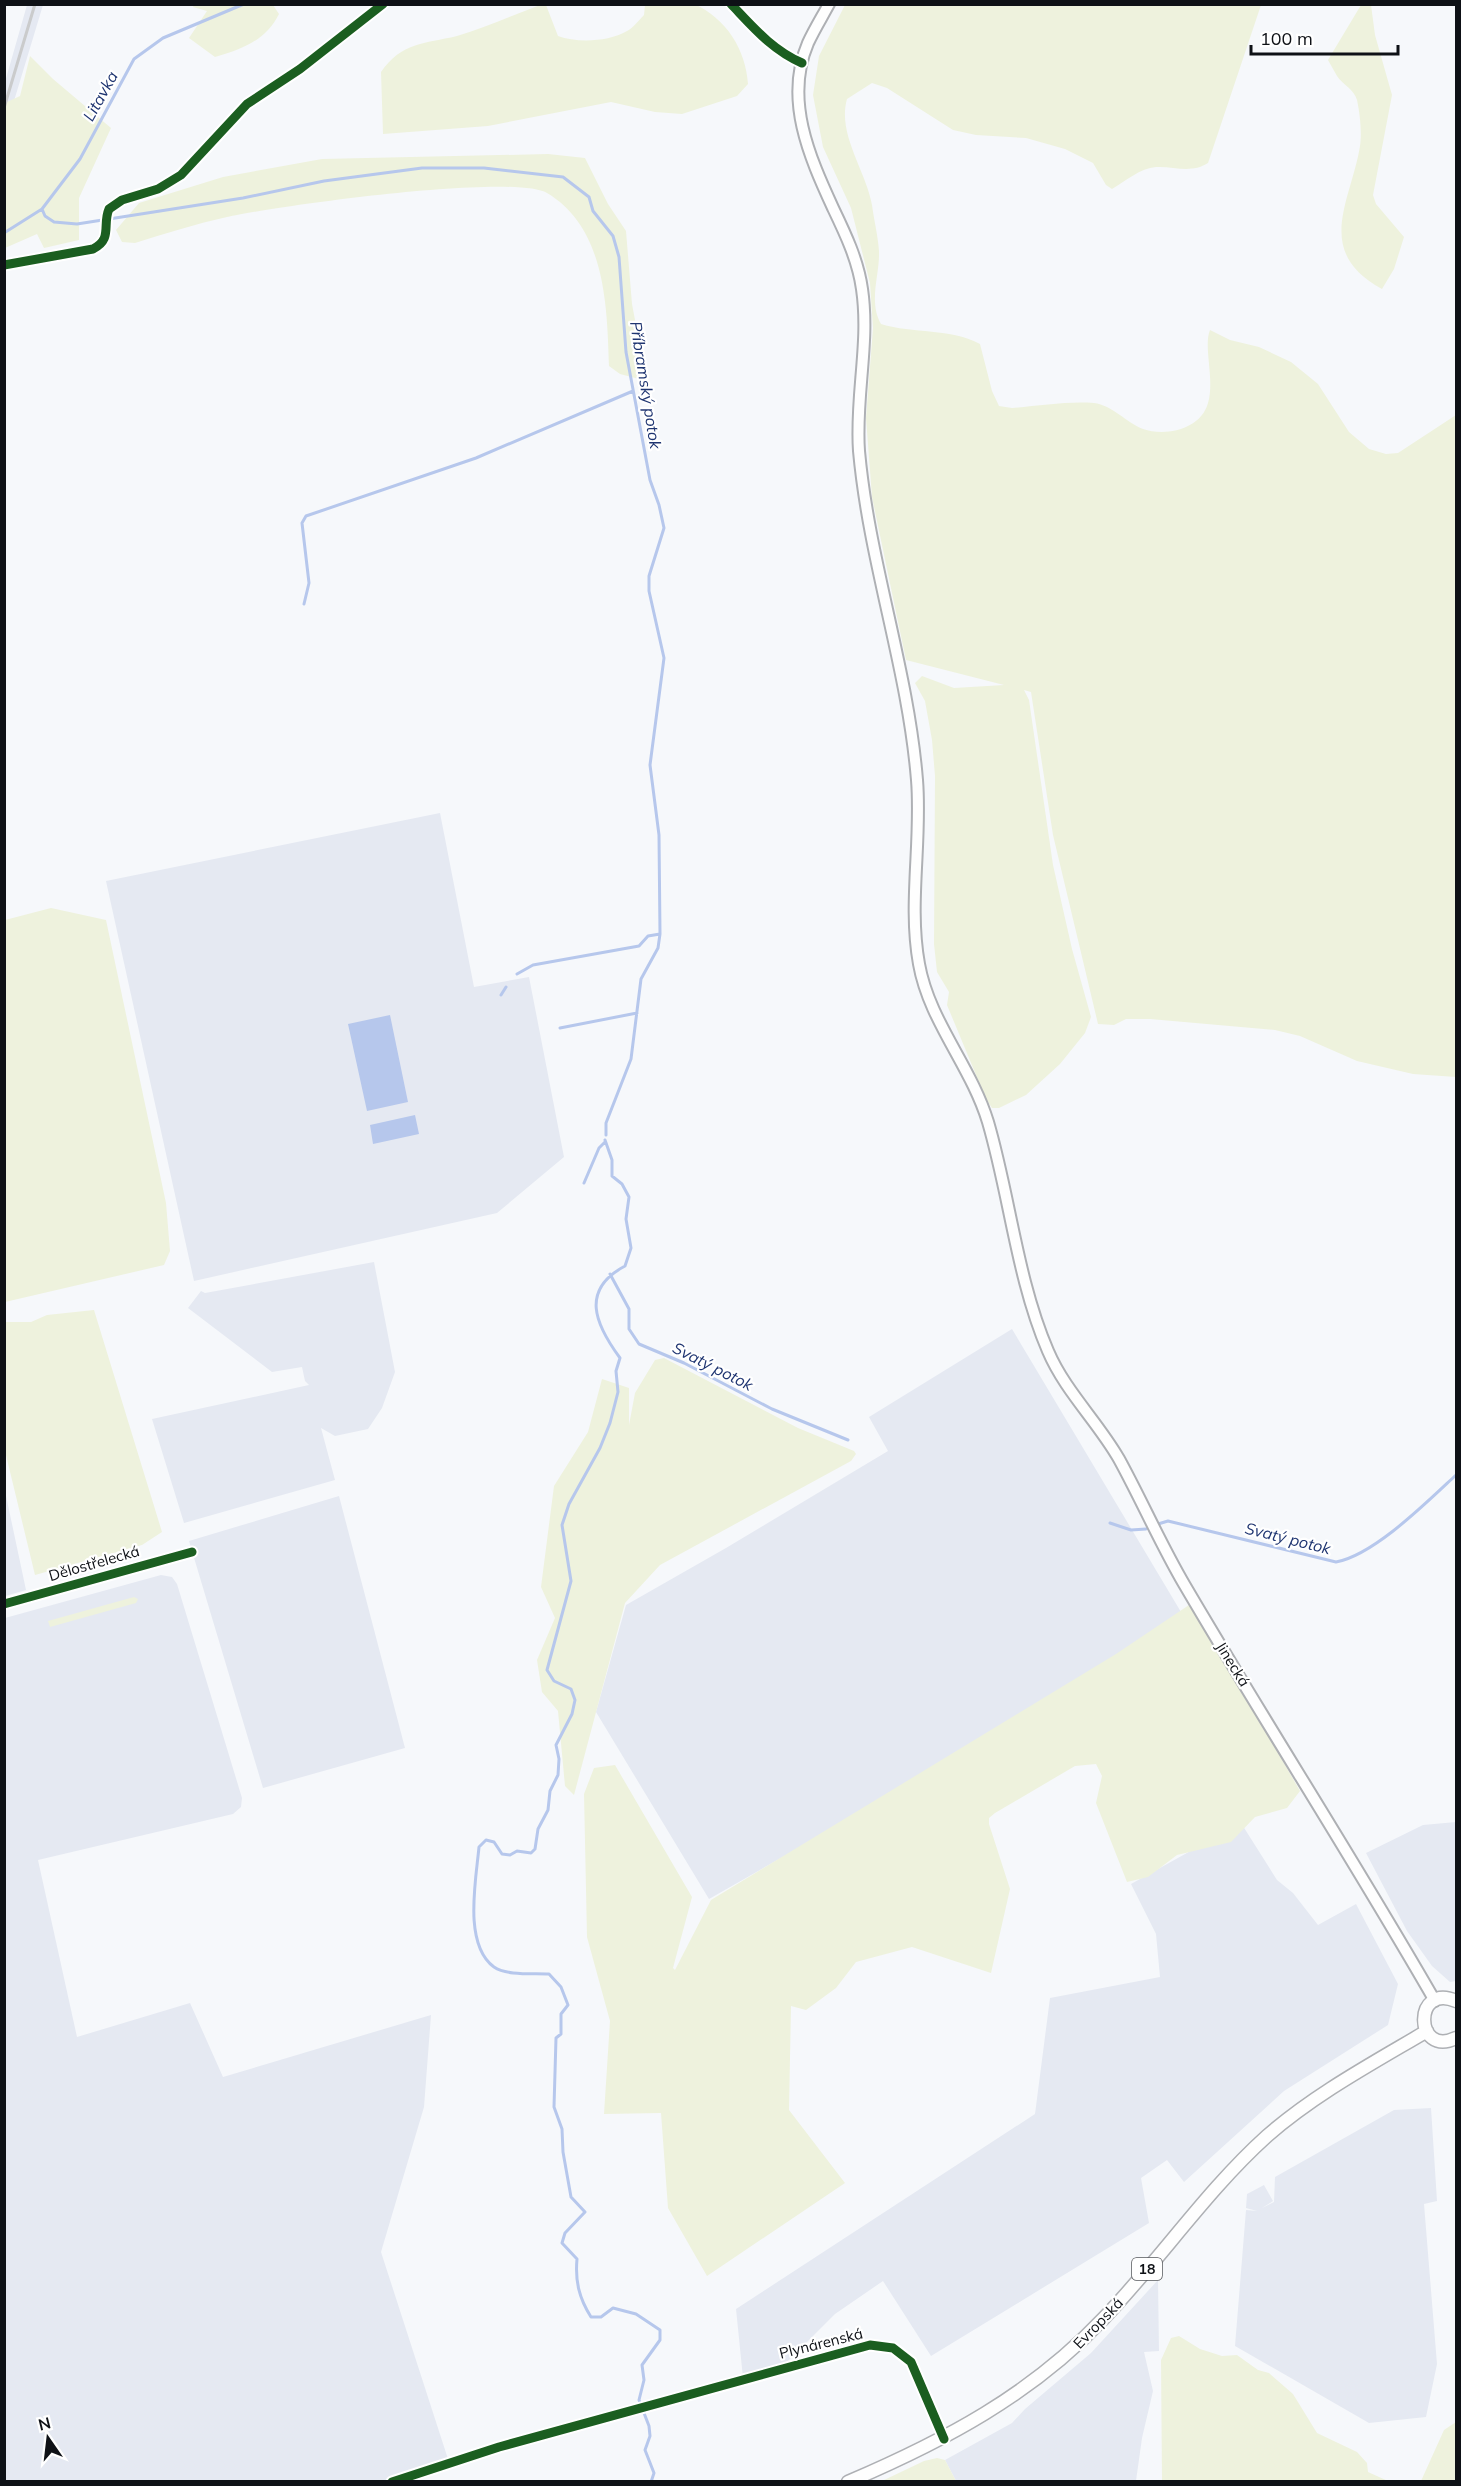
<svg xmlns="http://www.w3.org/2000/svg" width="1461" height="2486" viewBox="0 0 1461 2486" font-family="Mulish,sans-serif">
	<rect width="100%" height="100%" fill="#f6f8fb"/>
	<path fill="#e5e9f2" d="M27 5H43L4 134 5 82Z
		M440 813 474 987 529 977 564 1157 497 1213 194 1281 106 881Z
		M374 1262 395 1372 382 1408 368 1429 335 1436 321 1428 335 1480 184 1523 152 1419 309 1385 305 1381 302 1367 272 1372 188 1308 201 1291 205 1293Z
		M1012 1329 1184 1617 950 1762 709 1899 596 1712 626 1605 726 1548 888 1451 869 1417Z
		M5 1491 26 1590 5 1596H4Z
		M339 1496 405 1748 263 1788 189 1541Z
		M161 1575 172 1577 177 1584 242 1798 241 1807 233 1814 38 1860 77 2037 190 2003 223 2077 431 2015 424 2107 381 2252 448 2459 393 2481 5 2482V1618Z
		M1456 1822V1981L1450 1982 1432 1966 1407 1931 1366 1853 1423 1825Z
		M1241 1823 1277 1880 1293 1893 1318 1925 1356 1904 1398 1984 1388 2025 1284 2091 1184 2182 1167 2160 1141 2178 1149 2223 931 2356 883 2281 835 2314 784 2365 743 2378 736 2309 1035 2114 1050 1998 1160 1977 1156 1934 1131 1884Z
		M1431 2108 1437 2201 1424 2204 1437 2364 1426 2417 1369 2423 1235 2346 1246 2210 1257 2211 1246 2208 1247 2194 1264 2185 1273 2201 1262 2208 1274 2202 1275 2177 1394 2110Z
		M1158 2280 1159 2351 1144 2352 1153 2391 1142 2438 1136 2481H956L945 2460 1012 2423 1025 2409 1091 2353Z"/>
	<path fill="#eef2dd" d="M694 4C726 18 746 50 748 84L737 96 682 114 655 112 611 102 488 126 383 134 381 72C402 42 424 44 457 36 485 28 513 15 540 5H546L558 36C577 43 608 42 627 31 633 28 639 20 644 15L645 5Z
		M194 5H273L279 14C266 40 243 49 215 57L189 38 207 11 193 7Z
		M845 5H1261L1208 163C1191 174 1174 166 1156 167 1140 168 1126 181 1112 189L1106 185 1093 163 1065 149 1026 138 976 135 953 130 887 88 872 83 847 99C837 134 866 171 872 205 874 220 878 236 879 251 880 275 868 301 881 324 913 334 951 328 980 344L992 391 999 406 1012 408C1038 406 1067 401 1094 403 1112 405 1127 423 1143 429 1166 437 1201 429 1208 403 1215 379 1203 347 1210 330L1230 340 1259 347 1291 362 1318 384 1349 432 1369 449 1386 454 1398 453 1456 415V1077L1413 1074 1357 1061 1300 1036 1275 1030 1150 1019H1126L1114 1025 1098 1024 1053 835 1031 692 1024 690 1029 700 1053 865 1072 949 1091 1017 1085 1033 1060 1064 1026 1095 999 1108H992L986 1099 947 1005 949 992 937 972 934 944 935 776 932 740 925 701 915 683 922 676 954 688 1004 685 906 660 872 497 866 418 873 328 870 283 851 208 823 147 813 95 819 56Z
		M1361 5H1371L1375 35 1392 95 1373 195 1376 204 1404 237 1394 269 1382 289C1313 251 1351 202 1360 146 1362 133 1360 114 1357 100 1354 89 1343 85 1337 76 1334 71 1331 65 1328 60Z
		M30 56 53 79 111 128 79 198V240L44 248 37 234 5 248V103L20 96Z
		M548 154 585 158 608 204 626 231 632 304 641 352 639 379 620 374 609 366C607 307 606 228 547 193 512 173 276 206 227 217 196 224 166 233 135 243L122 242 116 230 139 203 223 177 322 159Z
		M51 908 106 920 166 1203 170 1251 164 1265 5 1302V920Z
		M94 1310 162 1532 142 1545 35 1575 5 1451V1322H31L47 1315Z
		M664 1358 798 1428 854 1451 856 1454 851 1461 660 1565 625 1603 574 1795 565 1786 558 1711 542 1692 537 1660 555 1618 541 1587 554 1486 588 1432 602 1379 629 1388V1425L635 1393 655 1360Z
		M134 1597 138 1599 136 1603 50 1627 48 1621Z
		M1192 1603 1300 1791 1287 1808 1255 1817 1231 1842 1177 1855 1148 1877 1127 1882 1096 1803 1102 1776 1096 1764 1075 1766 995 1813 989 1818V1824L1010 1889 991 1973 912 1947 856 1962 836 1988 806 2010 791 2006 789 2110 845 2183 707 2276 668 2208 661 2113 604 2114 610 2021 587 1937 584 1794 594 1768 615 1765 692 1897 673 1968 675 1970 711 1900 1116 1654Z
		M1179 2336 1200 2349 1222 2356 1237 2355 1258 2370 1269 2373 1293 2394 1317 2433 1357 2452 1367 2463 1368 2472 1388 2481H1162L1161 2360 1171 2338Z
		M1456 2422V2481H1421L1444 2430Z
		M937 2458 945 2460 956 2481H882L924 2461Z"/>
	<path fill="#b6c7ec" d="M390 1015 408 1102 367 1111 348 1024Z
		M415 1115 419 1134 373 1144 370 1125Z"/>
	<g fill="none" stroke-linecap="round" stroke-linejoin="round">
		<path stroke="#b6c7ec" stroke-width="3" d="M42 209 45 216 54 222 77 224 243 198 324 181 422 168H484L563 177 589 197 593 211 613 236 619 257 626 352 650 480 659 505 664 528 649 576V591L664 658 650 765 659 835 660 934 658 948 641 979 631 1059 606 1123V1135
			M4 233 42 209 80 159 134 59 163 38 244 4
			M304 604 309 583 302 523 306 516 476 458 633 391
			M517 974 533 965 639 946 648 936 660 934
			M501 995 506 987
			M560 1028 637 1013
			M605 1140 612 1160V1176L622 1184 629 1197 626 1219 631 1248 625 1266C580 1290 595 1324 620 1358L616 1371 618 1392 610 1423 600 1448 569 1504 562 1525 571 1581 547 1670 554 1681 571 1689 575 1700 572 1714 556 1745 559 1759 558 1775 550 1791 548 1810 538 1829 535 1849 531 1853 517 1851 510 1855 502 1854 494 1842 486 1840 479 1847C476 1880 463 1944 494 1967 507 1976 534 1973 549 1974L561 1987 568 2005 561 2014V2034L556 2038 554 2107 562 2129 563 2152 571 2197 585 2212 565 2233 562 2243 577 2259C575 2281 579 2298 591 2317H601L613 2308 636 2314 660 2330V2340L642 2365 644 2380 639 2400 649 2426 650 2436 645 2450 654 2473 651 2482
			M584 1183 599 1148 605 1142
			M610 1274 629 1309V1329L639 1344 684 1363 772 1409 848 1440
			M1110 1523 1131 1530 1146 1529
			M1158 1524 1168 1521 1336 1562C1374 1555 1427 1502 1456 1475"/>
		<defs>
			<path id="street" d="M731 4C753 27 772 50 802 63
				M4 265 93 249C113 239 102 225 109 209L122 200 158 189 181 175 247 104 300 69 383 4
				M4 1604 192 1552
				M392 2482 499 2447 870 2345 893 2348 911 2362 944 2439"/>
			<path id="secondary" d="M829 4C822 17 814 30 808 43 784 99 809 156 833 208 845 233 858 260 862 289 870 343 855 397 859 451 869 562 908 669 917 780 922 841 908 904 919 964 929 1021 971 1066 988 1122 1010 1197 1017 1279 1048 1351 1065 1391 1098 1422 1119 1459 1142 1501 1160 1543 1184 1584 1266 1724 1354 1860 1435 2001"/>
			<path id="primary" d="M1456 2001C1413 1982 1414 2058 1456 2038
				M848 2482C944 2441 1031 2395 1103 2319 1160 2260 1206 2191 1267 2136 1315 2094 1373 2063 1427 2031"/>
		</defs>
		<use href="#street" stroke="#aeb0b4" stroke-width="10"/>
		<use href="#secondary" stroke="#aeb0b4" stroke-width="14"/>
		<use href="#primary" stroke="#aeb0b4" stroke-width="15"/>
		<use href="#street" stroke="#fefefe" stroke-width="8"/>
		<use href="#secondary" stroke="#fefefe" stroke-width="10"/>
		<use href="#primary" stroke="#fefefe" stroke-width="12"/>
		<path stroke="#cacbcc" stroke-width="3" d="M4 108 35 4"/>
		<defs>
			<path id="cycleway" d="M731 4C753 27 772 50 802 63
				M4 265 93 249C113 239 102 225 109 209L122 200 158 189 181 175 247 104 300 69 383 4
				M4 1604 192 1552
				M392 2482 499 2447 870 2345 893 2348 911 2362 944 2439"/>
		</defs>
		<use href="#cycleway" stroke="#fff" stroke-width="13"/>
		<use href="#cycleway" stroke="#1b5e20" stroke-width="9"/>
	</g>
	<g text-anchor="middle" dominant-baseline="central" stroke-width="4.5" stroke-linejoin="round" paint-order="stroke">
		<rect fill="#fff" stroke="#56585c" stroke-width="1.5" x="1132" y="2258" width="30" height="22" rx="4.5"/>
		<g font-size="14" font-weight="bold" fill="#0e1116">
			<text x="1147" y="2269">18</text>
		</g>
		<g font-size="15" fill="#0e1116" stroke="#fff">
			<text transform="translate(94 1563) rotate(-16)">Dělostřelecká</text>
			<text transform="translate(1233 1664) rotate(58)">Jinecká</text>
			<text transform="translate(1098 2323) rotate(-46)">Evropská</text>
			<text transform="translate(821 2343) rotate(-14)">Plynárenská</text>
		</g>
		<g font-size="16" font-style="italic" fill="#1f3571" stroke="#fff">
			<text transform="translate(100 96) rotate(-61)">Litavka</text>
			<text transform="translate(646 385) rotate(81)">Příbramský potok</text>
			<text transform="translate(713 1366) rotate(27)">Svatý potok</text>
			<text transform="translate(1288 1538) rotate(14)">Svatý potok</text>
		</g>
	</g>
	<rect width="1461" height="2486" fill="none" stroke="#0e1116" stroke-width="12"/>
	<g transform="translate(48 2438) rotate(346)" stroke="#ffffff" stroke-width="4.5" paint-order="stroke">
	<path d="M0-4.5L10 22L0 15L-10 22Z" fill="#0e1116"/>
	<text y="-9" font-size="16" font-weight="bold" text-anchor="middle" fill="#0e1116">N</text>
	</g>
	<path d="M1251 45v9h147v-9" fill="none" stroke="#0e1116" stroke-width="3"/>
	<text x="1260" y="45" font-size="18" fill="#0e1116" stroke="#ffffff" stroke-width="4.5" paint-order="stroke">100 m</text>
</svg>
